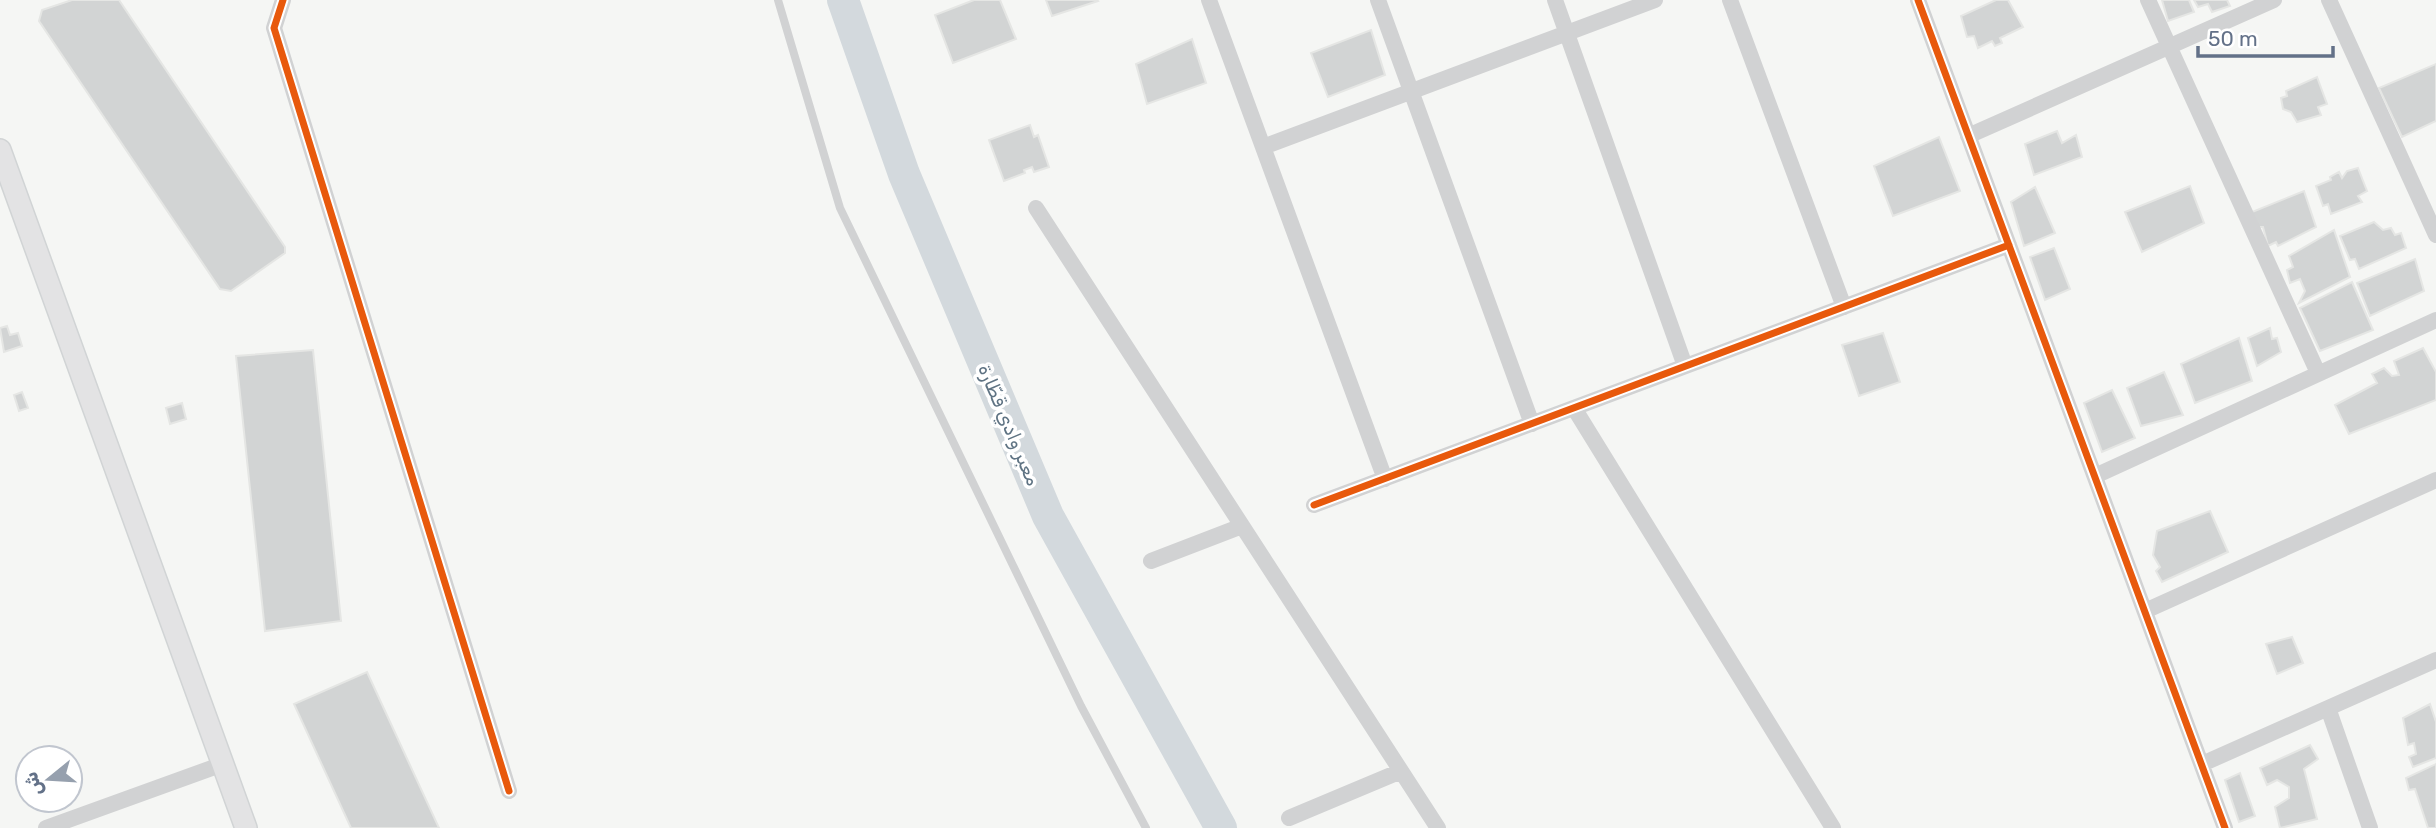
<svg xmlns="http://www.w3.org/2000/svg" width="2436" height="828" viewBox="0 0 2436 828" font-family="Rubik,'Noto Sans Arabic',sans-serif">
	<rect width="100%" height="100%" fill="#f5f6f4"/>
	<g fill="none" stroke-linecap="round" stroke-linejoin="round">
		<path stroke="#d3d9dd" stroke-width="32" d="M843 0 904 174 1048 516 1221 828"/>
	</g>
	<path fill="#d2d4d4" stroke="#e5e6e4" stroke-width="2" d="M72 0H119L285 247V253L231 291 220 289 39 21 42 10Z
		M974 0H1000L1016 39 953 63 935 15Z
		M1046 0H1097L1098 1 1052 16Z
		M1996 0H2008L2023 27 2000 38 2002 43 1995 46 1992 41 1978 48 1974 36 1967 37 1961 16Z
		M2162 0H2189L2194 12 2168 21Z
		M2194 0H2227L2230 6 2212 12 2208 4 2198 7Z
		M1371 30 1385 75 1328 97 1311 53Z
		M1192 39 1206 83 1147 104 1136 64Z
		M2436 64V121L2402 137 2379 88Z
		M2317 77 2327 104 2318 107 2321 115 2297 122 2291 112 2283 109 2281 98 2287 96 2286 91Z
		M1030 125 1034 137 1038 135 1049 167 1034 172 1032 167 1024 170 1025 173 1004 181 989 140Z
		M2057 131 2062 143 2076 135 2082 157 2034 175 2025 144Z
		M1939 137 1960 191 1893 216 1874 166Z
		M2358 168 2367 191 2358 196 2362 202 2331 214 2328 204 2323 206 2316 186 2331 180 2330 177 2339 172 2342 178 2347 171Z
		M2190 186 2204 223 2142 252 2125 212Z
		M2035 187 2055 233 2024 246 2011 202Z
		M2304 191 2316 227 2278 246 2276 242 2268 246 2263 227H2257L2252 212Z
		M2374 222 2383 230 2391 228 2395 235 2401 233 2406 248 2359 269 2355 259 2350 260 2340 236Z
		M2334 230 2350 277 2299 303 2305 291 2300 279 2290 283 2287 270 2293 267 2289 256Z
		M2054 248 2070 289 2045 300 2030 257Z
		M2415 259 2424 291 2370 316 2357 283Z
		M2352 282 2373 330 2320 351 2300 308Z
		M7 326 10 335 18 333 22 346 4 352 0 328Z
		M2270 328 2272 339 2277 338 2281 352 2257 366 2248 338Z
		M1883 333 1900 382 1859 396 1842 345Z
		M2239 338 2252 381 2195 403 2181 364Z
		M2423 348 2436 372V400L2349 434 2335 405 2377 383 2372 374 2384 368 2392 376 2399 375 2394 361Z
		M313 350 341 621 265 631 236 356Z
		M2164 372 2183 415 2141 426 2127 388Z
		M2112 390 2135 438 2102 452 2084 403Z
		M22 392 28 408 19 411 14 395Z
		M182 403 186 419 170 424 166 408Z
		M2210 511 2228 552 2162 582 2156 571 2160 567 2153 555 2157 531Z
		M2292 637 2303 663 2277 674 2266 644Z
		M367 672 439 828H351L294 704Z
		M2430 704 2436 722V758L2413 767 2409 757 2416 754 2414 743 2408 745 2403 718Z
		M2310 745 2318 759 2304 769 2317 819 2280 828 2275 807 2289 798V787L2277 780 2267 785 2260 768Z
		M2436 764V828H2428L2415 789 2409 790 2406 778Z
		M2240 773 2255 816 2239 822 2225 780Z"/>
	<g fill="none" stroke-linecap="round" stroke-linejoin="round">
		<defs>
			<path id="secondary" d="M0 150 246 828"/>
		</defs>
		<use href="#secondary" stroke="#d1d4d5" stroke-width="24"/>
		<path stroke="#d1d2d3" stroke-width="8" d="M778 0 840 208 1081 706 1146 828"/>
		<path stroke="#d1d2d3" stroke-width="16" d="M283 0 274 28 509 791
			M1209 0 1385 479
			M1378 0 1532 424
			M1555 0 1685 366
			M1730 0 1844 307
			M1918 0 2225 828
			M2148 0 2318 373
			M2329 0 2436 235
			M1968 136 2274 0
			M1263 147 1655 0
			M1036 208 1438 828
			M1574 408 1833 828
			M2095 476 2436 320
			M1314 505 2009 245
			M1151 561 1242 526
			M2145 611 2436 480
			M2328 708 2370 828
			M2202 764 2436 660
			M1289 818 1401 771
			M46 828 223 764"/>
		<use href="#secondary" stroke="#e3e3e4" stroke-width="21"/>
		<defs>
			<path id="cycleway" d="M283 0 274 28 509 791
				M1918 0 2225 828
				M1314 505 2009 245"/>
		</defs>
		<use href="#cycleway" stroke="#fff" stroke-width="11"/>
		<use href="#cycleway" stroke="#e8590c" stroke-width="7"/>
	</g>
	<g text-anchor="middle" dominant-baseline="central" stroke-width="7" stroke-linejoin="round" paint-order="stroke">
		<g font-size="19" font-style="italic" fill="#5f7383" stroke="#fff">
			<text transform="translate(1009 425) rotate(67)">معبر وادي قطّارة</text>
		</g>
	</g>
	<g transform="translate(49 779) rotate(252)"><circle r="33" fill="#ffffff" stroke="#c1c6cf" stroke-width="2"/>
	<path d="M0-5L12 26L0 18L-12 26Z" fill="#96a0ae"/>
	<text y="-10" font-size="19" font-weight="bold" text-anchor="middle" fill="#637188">ش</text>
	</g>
	<path d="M2198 46v10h135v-10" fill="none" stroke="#637188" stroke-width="3.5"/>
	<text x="2208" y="46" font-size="21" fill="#637188" stroke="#ffffff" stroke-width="5" paint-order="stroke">50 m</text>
</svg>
